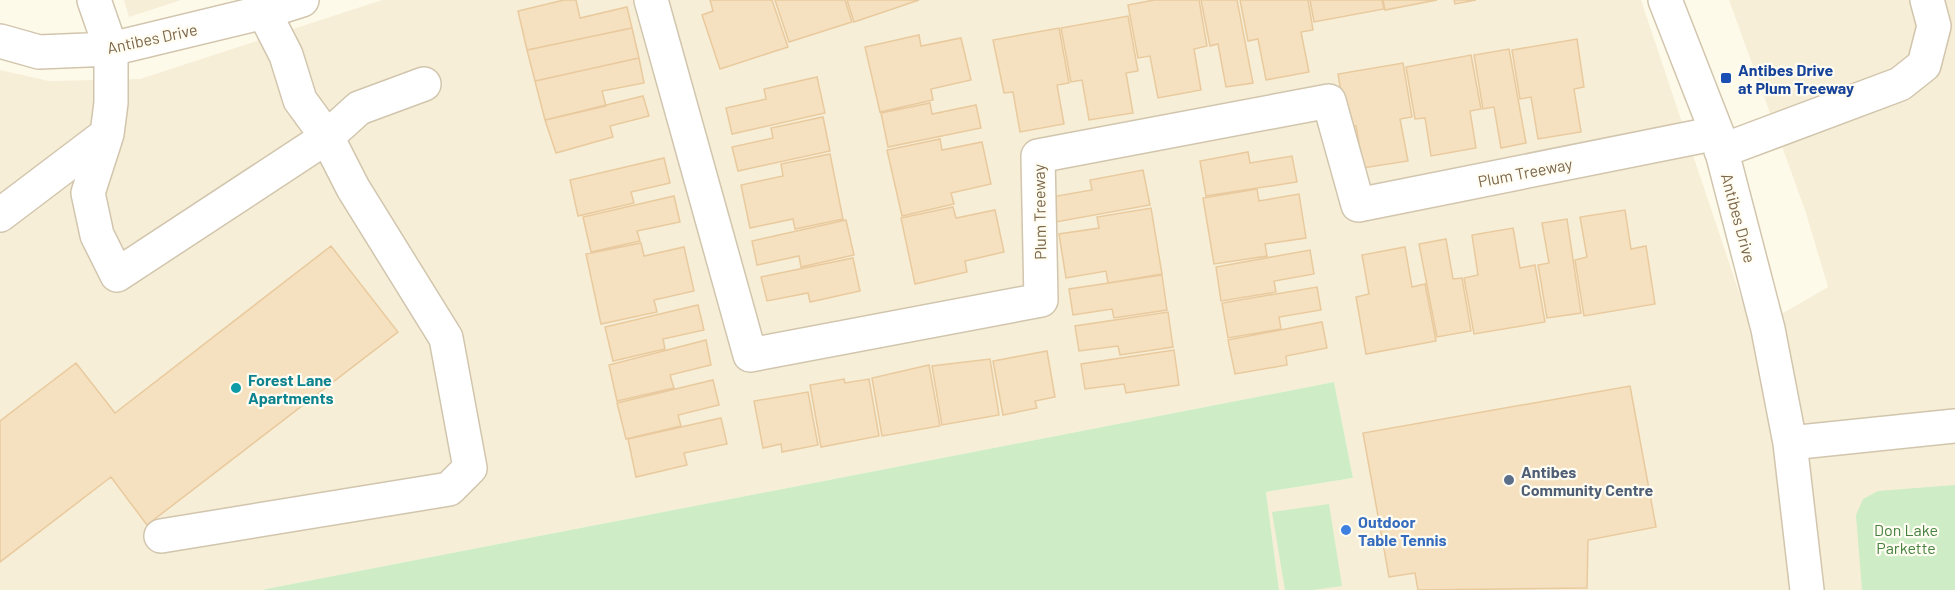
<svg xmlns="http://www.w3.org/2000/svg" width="1955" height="590" font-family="Barlow,sans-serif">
<rect width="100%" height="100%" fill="#fefaea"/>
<path fill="#f6eed7" d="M 124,0 L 181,0 L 129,17 Z
M 382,0 L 1641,0 L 1752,331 L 1828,287 L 1805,210 L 1729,0 L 1955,0 L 1955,590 L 1279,590 L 1266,492 L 1353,478 L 1334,382 L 261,590 L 0,590 L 0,70 L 49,81 L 140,79 Z"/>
<path fill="#ceedc6" d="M 1334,382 L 1353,478 L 1266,492 L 1279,590 L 261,590 Z
M 1955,485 L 1955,590 L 1862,590 L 1856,515 L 1863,499 L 1878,491 Z
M 1329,504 L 1342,586 L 1313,590 L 1285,590 L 1272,512 Z"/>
<path fill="#f5e0bf" stroke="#e9ca9e" stroke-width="1.5" d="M 564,0 L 576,0 L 580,18 L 627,7 L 632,28 L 527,50 L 518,11 Z
M 710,0 L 772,0 L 788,47 L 720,69 L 702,15 L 713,11 Z
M 775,0 L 845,0 L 852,22 L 789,42 Z
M 847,0 L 919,0 L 854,22 Z
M 1154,0 L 1199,0 L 1207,46 L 1194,49 L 1201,90 L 1158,98 L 1150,56 L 1138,58 L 1128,5 Z
M 1201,0 L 1237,0 L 1253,83 L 1226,87 L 1218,44 L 1210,46 Z
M 1240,0 L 1308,0 L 1313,30 L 1301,32 L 1309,72 L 1266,80 L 1258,39 L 1248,41 Z
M 1310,0 L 1382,0 L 1384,9 L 1314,22 Z
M 1383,0 L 1437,0 L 1385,10 Z
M 1454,0 L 1476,0 L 1455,4 Z
M 1128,16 L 1138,71 L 1126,73 L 1133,113 L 1089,120 L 1082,80 L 1071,82 L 1061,28 Z
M 632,28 L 639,58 L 535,81 L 527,50 Z
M 1059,28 L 1069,83 L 1057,85 L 1064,124 L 1020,132 L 1013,92 L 1004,93 L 993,40 Z
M 919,35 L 921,46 L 961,38 L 971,80 L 931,89 L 933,100 L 880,112 L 865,47 Z
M 1577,39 L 1584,87 L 1574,89 L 1581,132 L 1538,139 L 1531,97 L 1520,99 L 1512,50 Z
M 1509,49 L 1526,143 L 1501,148 L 1494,107 L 1483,109 L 1474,55 Z
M 1471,55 L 1481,109 L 1470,111 L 1476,148 L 1431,156 L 1425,118 L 1415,119 L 1406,67 Z
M 639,58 L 644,83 L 602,91 L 606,106 L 545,120 L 535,81 Z
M 1403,63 L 1412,117 L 1400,119 L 1408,161 L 1363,168 L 1356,126 L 1347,128 L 1338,74 Z
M 817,77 L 825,113 L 732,134 L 726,108 L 766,99 L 764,89 Z
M 643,96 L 649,116 L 610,126 L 613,137 L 556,153 L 545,120 Z
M 930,103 L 932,114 L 976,105 L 981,128 L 888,147 L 881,113 Z
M 823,117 L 830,151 L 738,171 L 732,147 L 773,138 L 771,128 Z
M 940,139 L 942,150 L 982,142 L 991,184 L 951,193 L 954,204 L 902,216 L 887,150 Z
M 1248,152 L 1250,163 L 1292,156 L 1297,182 L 1206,196 L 1200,161 Z
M 830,154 L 843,219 L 795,229 L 793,219 L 750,228 L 741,185 L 783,176 L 781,164 Z
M 664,158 L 670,183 L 631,192 L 634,203 L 578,216 L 570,180 Z
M 1143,170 L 1150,205 L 1056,222 L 1051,197 L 1092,190 L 1090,180 Z
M 1257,189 L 1259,201 L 1299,194 L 1306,238 L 1265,244 L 1267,256 L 1214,264 L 1203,198 Z
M 674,196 L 680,222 L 637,231 L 640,241 L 591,252 L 583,217 Z
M 953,207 L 956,218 L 995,210 L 1004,252 L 965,261 L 967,272 L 915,284 L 901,218 Z
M 1151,208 L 1162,274 L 1108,283 L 1106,271 L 1066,278 L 1059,234 L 1099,228 L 1097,217 Z
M 1625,210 L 1631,249 L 1646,246 L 1655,304 L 1584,316 L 1575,260 L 1587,257 L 1580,217 Z
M 1567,219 L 1581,313 L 1547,318 L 1538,265 L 1549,263 L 1542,223 Z
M 846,220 L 854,255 L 801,267 L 799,256 L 757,265 L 752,241 Z
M 1513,228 L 1520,268 L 1535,265 L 1545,322 L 1474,334 L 1464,278 L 1478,275 L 1472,235 Z
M 1446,239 L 1453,279 L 1462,278 L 1471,331 L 1437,337 L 1419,244 Z
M 641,243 L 644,256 L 684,247 L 694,291 L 654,300 L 657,312 L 601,324 L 586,254 Z
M 331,246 L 398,332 L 147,525 L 111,477 L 0,562 L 0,421 L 76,363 L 115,413 Z
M 1405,247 L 1412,287 L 1425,284 L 1436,341 L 1366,354 L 1356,297 L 1369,294 L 1362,255 Z
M 1310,250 L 1314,274 L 1274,281 L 1276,292 L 1221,301 L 1216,267 Z
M 853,258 L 860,291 L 810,302 L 808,293 L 767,301 L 761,277 Z
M 1162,275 L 1167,310 L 1114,318 L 1112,309 L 1073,315 L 1069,289 Z
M 1317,287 L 1321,310 L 1279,317 L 1281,329 L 1228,338 L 1222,303 Z
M 698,305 L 704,330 L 663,339 L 665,349 L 613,361 L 605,327 Z
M 1168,312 L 1173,347 L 1120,355 L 1118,346 L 1079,351 L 1075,326 Z
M 1322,322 L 1327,348 L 1286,356 L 1287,365 L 1235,374 L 1228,340 Z
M 706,340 L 711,365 L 670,375 L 674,388 L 617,401 L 609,365 Z
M 1174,350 L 1179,385 L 1126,393 L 1124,384 L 1085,389 L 1081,364 Z
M 1047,351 L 1055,397 L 1035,401 L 1037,408 L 1003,415 L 993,361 Z
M 990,359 L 999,415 L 942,425 L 932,366 Z
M 929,365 L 940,426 L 882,436 L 872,378 Z
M 844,379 L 845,383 L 869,379 L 879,436 L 821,447 L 810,385 Z
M 713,380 L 719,405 L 678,415 L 681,426 L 626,439 L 617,403 Z
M 1630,386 L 1656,527 L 1588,540 L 1587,588 L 1418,590 L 1415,573 L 1389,577 L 1363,433 Z
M 808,392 L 818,445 L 782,452 L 781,444 L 763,448 L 754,401 Z
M 721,418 L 727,444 L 684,453 L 687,465 L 636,477 L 628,439 Z"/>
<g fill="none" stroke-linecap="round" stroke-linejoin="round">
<defs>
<path id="minor" d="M 94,0 L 111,49 L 111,103 L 107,134 L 88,193 L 97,235 L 117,275 L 327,137 L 359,108 L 424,84
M 651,0 L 750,355 L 1041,300 L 1038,156 L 1329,101 L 1358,205 L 1717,133
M 1665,0 L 1717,133 L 1768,329 L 1790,443 L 1807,590
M 0,41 L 39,52 L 111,49 L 264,12 L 302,0
M 1721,151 L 1900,84 L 1924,65 L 1934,26 L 1927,0
M 0,215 L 107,134
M 1790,443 L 1955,426
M 161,536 L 449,489 L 470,468 L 446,338 L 353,188 L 327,137 L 300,100 L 286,55 L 264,12"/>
</defs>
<use href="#minor" stroke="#d2c5ad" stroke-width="36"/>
<use href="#minor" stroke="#fff" stroke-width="33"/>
</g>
<rect fill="#1a4fb4" stroke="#fffcf1" stroke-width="2" x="1720" y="72" width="12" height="12" rx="3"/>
<circle fill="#0f9aa8" stroke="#fffcf1" stroke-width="2" cx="236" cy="388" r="6"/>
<circle fill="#5c6f8a" stroke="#fffcf1" stroke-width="2" cx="1509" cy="480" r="6"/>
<circle fill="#3f7fe0" stroke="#fffcf1" stroke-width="2" cx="1346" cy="530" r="6"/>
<g text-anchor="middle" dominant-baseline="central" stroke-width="4.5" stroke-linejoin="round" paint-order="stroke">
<g font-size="16" fill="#7b664a" stroke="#fffcf1">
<text transform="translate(152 38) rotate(-12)">Antibes Drive</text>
<text transform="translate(1525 172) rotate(-11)">Plum Treeway</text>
<text transform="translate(1039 212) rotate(-91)">Plum Treeway</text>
<text transform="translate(1739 218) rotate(75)">Antibes Drive</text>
</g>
<g font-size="16" font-weight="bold" fill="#164399" stroke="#fffcf1" text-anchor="start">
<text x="1738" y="69">Antibes Drive<tspan x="1738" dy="18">at Plum Treeway</tspan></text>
</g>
<g font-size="16" font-weight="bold" fill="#0d838f" stroke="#fffcf1" text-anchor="start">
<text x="248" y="379">Forest Lane<tspan x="248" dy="18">Apartments</tspan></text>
</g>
<g font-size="16" font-weight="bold" fill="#4e5e75" stroke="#fffcf1" text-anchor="start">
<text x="1521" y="471">Antibes<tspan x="1521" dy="18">Community Centre</tspan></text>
</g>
<g font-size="16" font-weight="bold" fill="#366cbe" stroke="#fffcf1" text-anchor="start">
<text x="1358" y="521">Outdoor<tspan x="1358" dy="18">Table Tennis</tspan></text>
</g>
<g font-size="16" fill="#468241" stroke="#fffcf1">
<text x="1906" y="529">Don Lake<tspan x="1906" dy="18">Parkette</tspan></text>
</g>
</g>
</svg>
